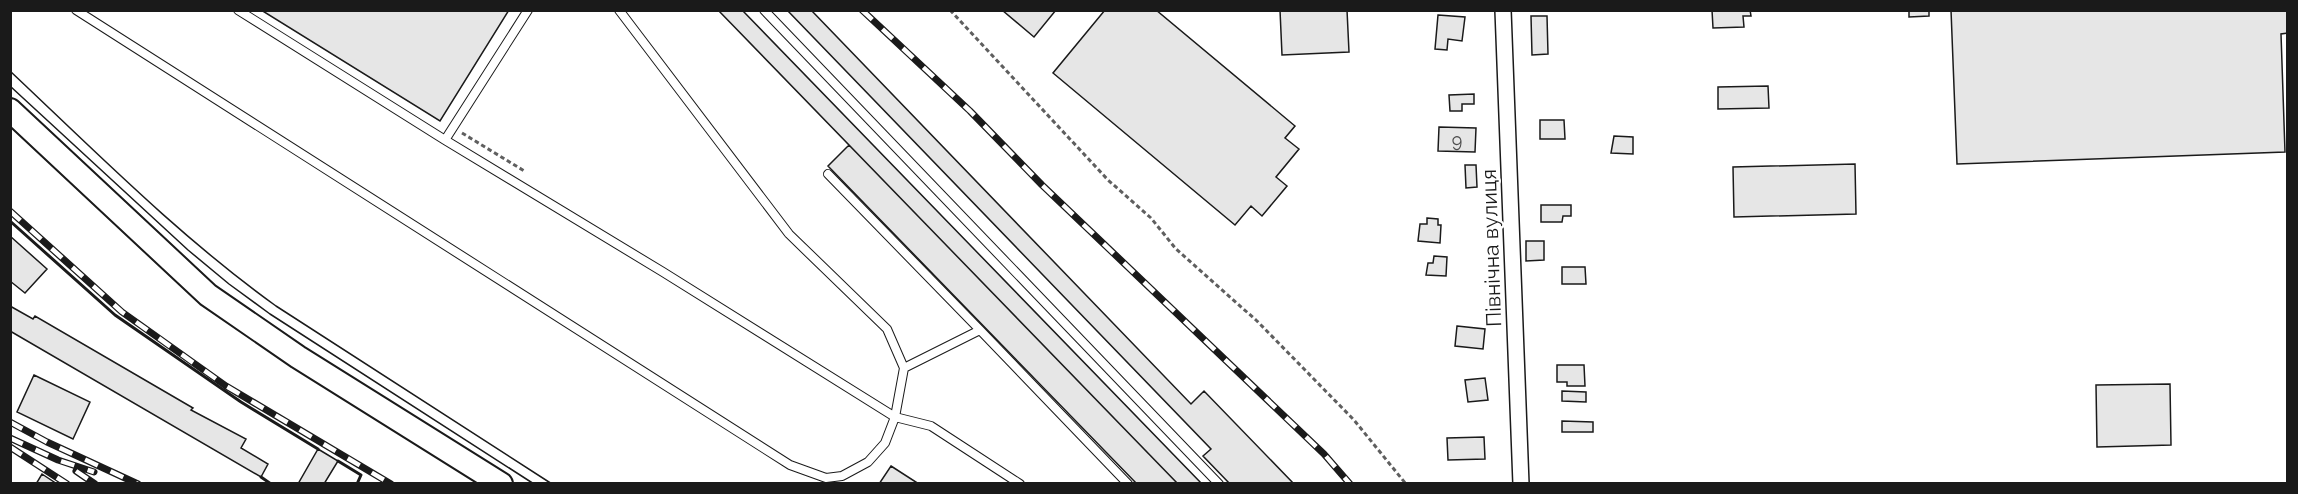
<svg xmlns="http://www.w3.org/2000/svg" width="2298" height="494" font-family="Raleway,sans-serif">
<rect width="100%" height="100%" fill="#fff"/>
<path fill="#e6e6e6" stroke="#1a1a1a" stroke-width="1.5" d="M 261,10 L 509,10 L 440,121 Z
M 718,10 L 742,10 L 1202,484 L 1178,484 Z
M 787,10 L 811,10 L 1191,404 L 1204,391 L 1294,484 L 1230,484 L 1203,456 L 1211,449 Z
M 1002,10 L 1056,10 L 1034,37 Z
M 1105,10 L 1156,10 L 1295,126 L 1285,138 L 1299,149 L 1276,177 L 1287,186 L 1262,216 L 1251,206 L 1235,225 L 1053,73 Z
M 1280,10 L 1347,10 L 1349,52 L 1282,55 Z
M 1712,10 L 1750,10 L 1751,16 L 1743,16 L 1744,27 L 1713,28 Z
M 1909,10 L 1929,10 L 1929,16 L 1909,17 Z
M 1951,10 L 2288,10 L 2288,33 L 2281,34 L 2285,152 L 1957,164 Z
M 1438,15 L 1465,17 L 1462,41 L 1448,39 L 1447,50 L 1435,49 Z
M 1531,16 L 1547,16 L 1548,54 L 1532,55 Z
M 1768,86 L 1769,108 L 1718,109 L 1718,87 Z
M 1474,94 L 1474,104 L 1462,104 L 1462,111 L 1450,111 L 1449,95 Z
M 1540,120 L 1564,120 L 1565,139 L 1540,139 Z
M 1439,127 L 1476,128 L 1475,152 L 1438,151 Z
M 1614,136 L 1633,137 L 1633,154 L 1611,153 Z
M 849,145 L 1178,484 L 1137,484 L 828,166 Z
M 1855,164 L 1856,214 L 1734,217 L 1733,167 Z
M 1465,165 L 1476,165 L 1477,187 L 1466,188 Z
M 1541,205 L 1571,205 L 1571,216 L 1563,216 L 1562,222 L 1541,222 Z
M 1427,218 L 1438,219 L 1438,225 L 1441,225 L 1440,243 L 1418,241 L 1420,224 L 1427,224 Z
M 10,236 L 47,269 L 25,293 L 10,281 Z
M 1526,241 L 1544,241 L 1544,260 L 1526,261 Z
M 1434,256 L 1447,257 L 1446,276 L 1426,275 L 1428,263 L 1433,263 Z
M 1562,267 L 1585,267 L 1586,284 L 1562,284 Z
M 10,306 L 33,319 L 35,316 L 193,408 L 191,410 L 246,439 L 241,448 L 268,464 L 261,477 L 10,331 Z
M 1457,326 L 1485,329 L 1483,349 L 1455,346 Z
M 1557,365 L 1584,365 L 1585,386 L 1567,386 L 1567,382 L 1557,382 Z
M 34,375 L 90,402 L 73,439 L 17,412 Z
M 1485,378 L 1488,400 L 1468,402 L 1465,380 Z
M 2170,384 L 2171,445 L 2097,447 L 2096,385 Z
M 1562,391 L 1586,392 L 1586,402 L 1562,401 Z
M 1562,421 L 1593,422 L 1593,432 L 1562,432 Z
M 1484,437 L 1485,459 L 1448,460 L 1447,438 Z
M 318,449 L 338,461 L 324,484 L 298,484 Z
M 891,466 L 919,484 L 879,484 Z
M 42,474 L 57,484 L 36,484 Z"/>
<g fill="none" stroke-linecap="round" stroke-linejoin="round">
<defs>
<path id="service" d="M 76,10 L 790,465 L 826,478 L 842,476 L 868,462 L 885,443 L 895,417 L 904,368 L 887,329 L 789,234 L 619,10
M 238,10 L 445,140 L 663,272 L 895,417 L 931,426 L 1020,484
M 764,10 L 1219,484
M 445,140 L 528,10
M 828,174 L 980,330
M 904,368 L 980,330 L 1128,484"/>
<path id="minor" d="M 1503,10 L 1521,484"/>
<path id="secondary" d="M 10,110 L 208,295 L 298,357 L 501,484"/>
</defs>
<use href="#service" stroke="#1a1a1a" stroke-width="10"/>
<use href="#minor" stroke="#1a1a1a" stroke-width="18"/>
<use href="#secondary" stroke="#1a1a1a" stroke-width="26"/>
<path stroke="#5f5f5f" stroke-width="3" stroke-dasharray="4.5 3" stroke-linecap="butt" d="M 950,10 L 1108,180 L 1151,218 L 1176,249 L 1257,321 L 1354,420 L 1406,484
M 462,133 L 526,172"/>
<use href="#service" stroke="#fff" stroke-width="8"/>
<use href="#minor" stroke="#fff" stroke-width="15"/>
<use href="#secondary" stroke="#fff" stroke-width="22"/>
<path stroke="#1a1a1a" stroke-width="1.5" d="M 10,71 C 96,152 180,237 276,306 L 552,484
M 10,86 L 188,250 L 229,284 L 270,314 L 534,484"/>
<defs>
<path id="rail" d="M 862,10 L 970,111 L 1042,185 L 1324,454 L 1350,484
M 10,211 L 122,312 L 226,386 L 391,484
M 10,422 L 47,442 L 138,484
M 10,438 L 58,460 L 94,472
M 10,447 L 67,484
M 76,471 L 95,484"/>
</defs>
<use href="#rail" stroke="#1a1a1a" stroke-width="7"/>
<use href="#rail" stroke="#fff" stroke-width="4.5" stroke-dasharray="14" stroke-linecap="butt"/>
<path stroke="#1a1a1a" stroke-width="3" d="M 10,221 L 115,315 L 241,402 L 318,449
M 338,461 L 361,475 L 357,484
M 261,477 L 271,484"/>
</g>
<g text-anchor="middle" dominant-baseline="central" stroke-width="4.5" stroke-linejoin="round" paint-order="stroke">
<g font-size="18" fill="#4d4d4d">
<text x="1457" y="140">9</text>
</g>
<g font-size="21" fill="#1a1a1a" stroke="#fff">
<text transform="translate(1491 248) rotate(-92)">Північна вулиця</text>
</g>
</g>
<rect width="2298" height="494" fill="none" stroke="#1a1a1a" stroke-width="24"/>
</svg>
